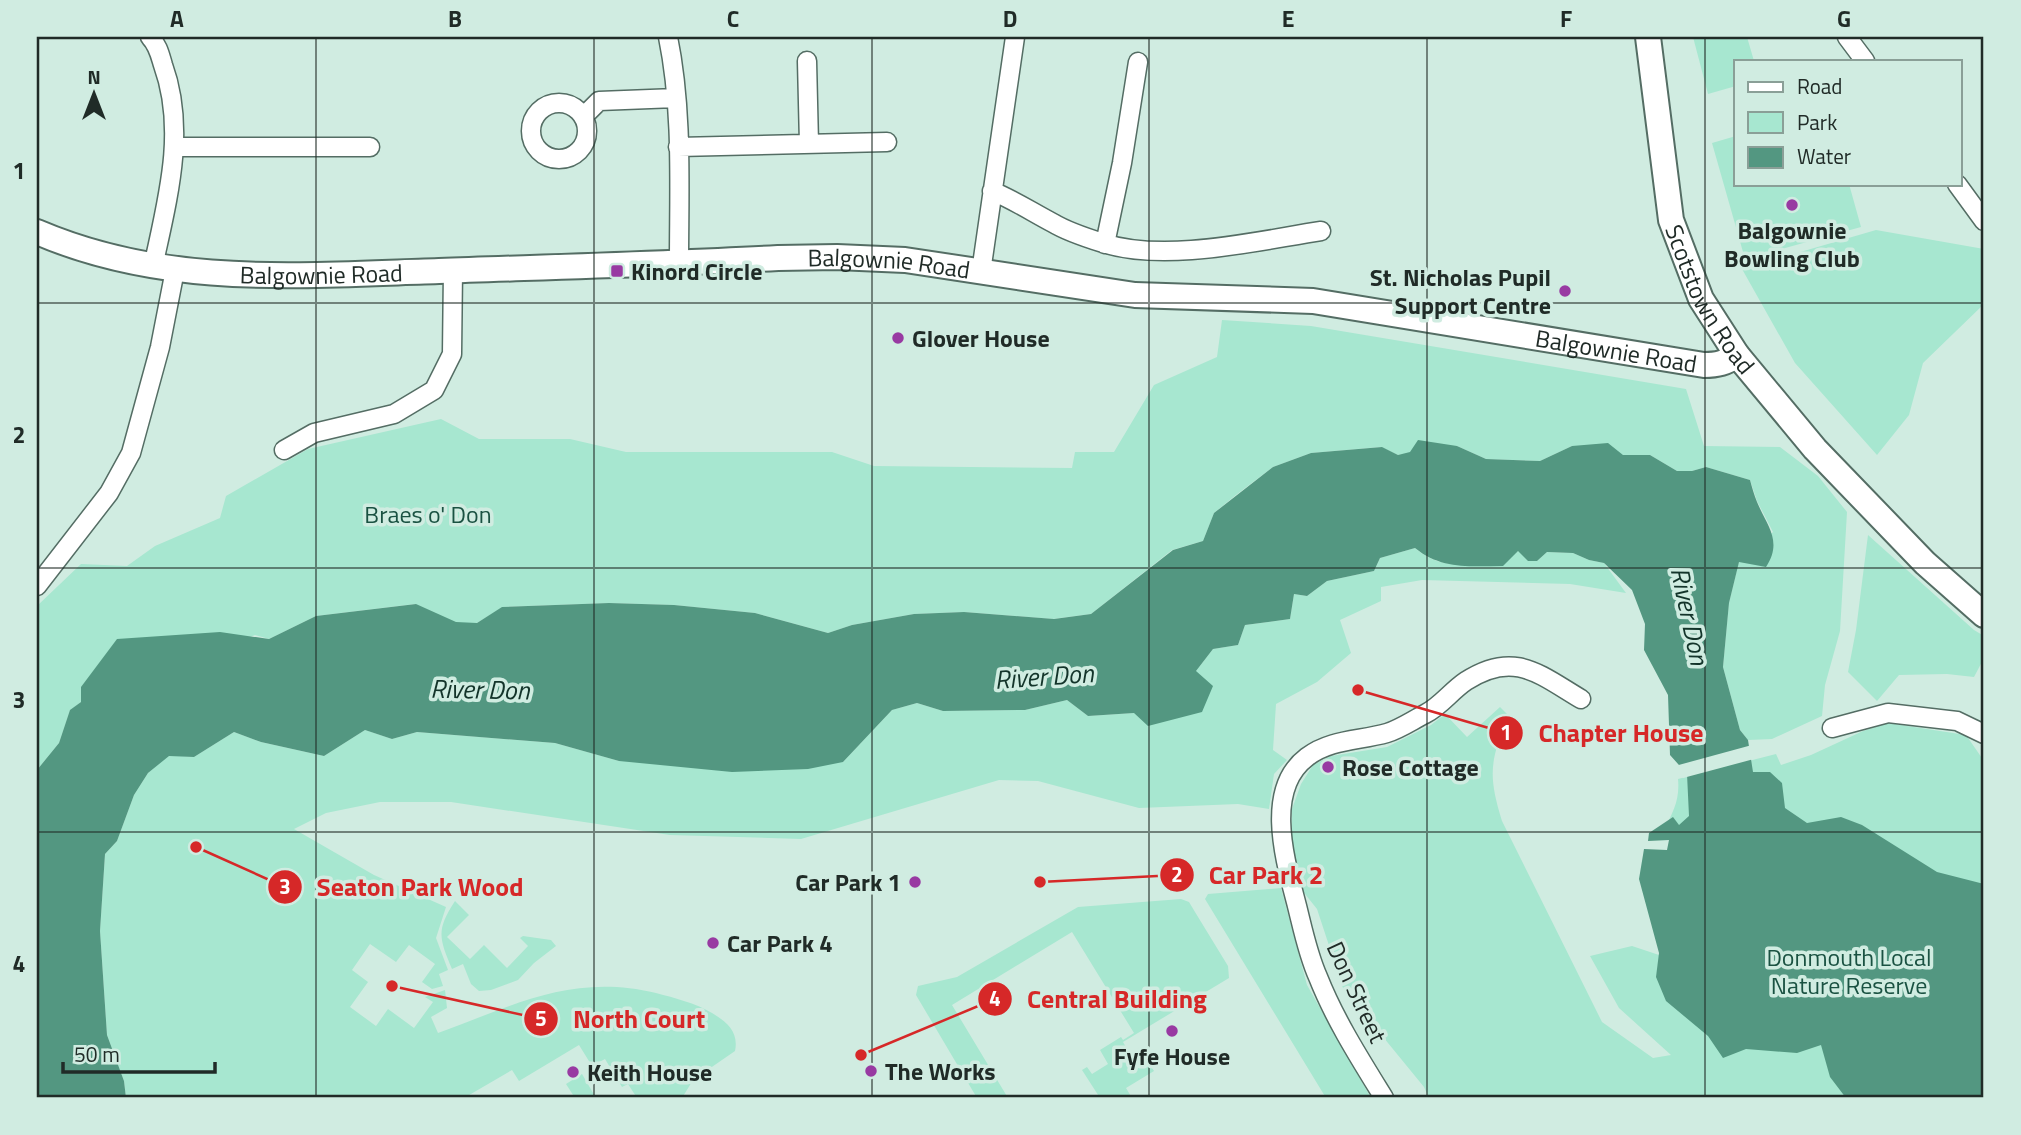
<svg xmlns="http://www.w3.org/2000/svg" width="2021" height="1135" font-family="'Titillium Web',sans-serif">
<rect width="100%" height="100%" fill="#d0ece1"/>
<path fill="#a7e7d0" d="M 1693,37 L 1747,37 L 1754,61 L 1736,61 L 1736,86 L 1708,94 Z
M 1736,136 L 1736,184 L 1849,184 L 1861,227 L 1745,259 L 1712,143 Z
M 1876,230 L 1984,249 L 1984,304 L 1923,363 L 1909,415 L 1877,455 L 1795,363 L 1742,269 Z
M 1222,320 L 1311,326 L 1686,389 L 1704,446 L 1780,447 L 1818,476 L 1847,512 L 1840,631 L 1825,685 L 1822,716 L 1772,739 L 1748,740 L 1740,730 L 1723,667 L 1729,603 L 1739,561 L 1773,532 L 1757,501 L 1750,480 L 1706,467 L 1692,471 L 1677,471 L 1650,455 L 1623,455 L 1572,446 L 1540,461 L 1486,459 L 1457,446 L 1398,455 L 1381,447 L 1311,453 L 1273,467 L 1236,495 L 1214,513 L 1203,541 L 1172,550 L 1091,614 L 1053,619 L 964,612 L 914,614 L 852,625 L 828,633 L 755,613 L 674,605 L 609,603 L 503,607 L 477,623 L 456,623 L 415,604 L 316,616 L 269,639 L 255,635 L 81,702 L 70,711 L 59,743 L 37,770 L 37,606 L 81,564 L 127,566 L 155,546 L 220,518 L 226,496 L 308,449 L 441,419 L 479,439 L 570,439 L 626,452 L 832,452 L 874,466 L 1072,468 L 1075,452 L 1114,452 L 1154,385 L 1217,357 Z
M 1868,535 L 1974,630 L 1984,636 L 1984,658 L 1974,677 L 1947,674 L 1899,675 L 1877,701 L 1848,672 L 1856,630 Z
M 1415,548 C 1450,577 1479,560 1518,551 L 1537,561 L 1547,552 L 1573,553 L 1589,560 L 1604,563 L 1626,593 L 1570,584 L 1422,580 L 1381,587 L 1381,601 L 1340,620 L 1351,653 L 1317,682 L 1276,704 L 1273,750 L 1287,760 L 1274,774 L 1269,809 L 1238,804 L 1139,808 L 1038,781 L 999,780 L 801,839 L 670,835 L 451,802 L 380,802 L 326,813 L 294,829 L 374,875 L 446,907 L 436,938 L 448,970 L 439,974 L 443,986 L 432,989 L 422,982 L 435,964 L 409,945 L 396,962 L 370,944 L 352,970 L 368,982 L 350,1007 L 376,1026 L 388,1009 L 414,1028 L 433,1002 L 425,997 L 445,990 L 447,1008 L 431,1017 L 438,1033 C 515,1005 572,973 656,993 C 675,998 695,1003 712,1013 C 727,1022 739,1032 735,1051 L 693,1080 L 682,1098 L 637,1098 L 628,1084 L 622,1087 L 605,1059 L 592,1066 L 579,1045 L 519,1081 L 512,1070 L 464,1098 L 126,1098 L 124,1081 L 107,1035 L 100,931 L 105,854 L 117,841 L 134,795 L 148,773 L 169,755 L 194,757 L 234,732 L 261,742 L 324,756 L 365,730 L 392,739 L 417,732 L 555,743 L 619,761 L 843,762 L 892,710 L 917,703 L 943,711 L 1025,710 L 1067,700 L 1088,716 L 1134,713 L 1196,671 L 1213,649 L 1238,645 L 1245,625 L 1290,619 L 1294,594 L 1307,596 L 1327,581 L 1374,571 L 1380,558 Z
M 1500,707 L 1508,715 C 1491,761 1487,772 1502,821 L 1602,1022 L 1653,1058 L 1671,1055 L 1619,1008 L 1590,956 L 1632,946 L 1668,958 L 1662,857 L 1676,845 L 1664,830 C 1673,812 1680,800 1678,779 L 1776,754 L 1781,765 L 1811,755 L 1863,731 L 1888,723 L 1966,735 L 1984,761 L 1984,1098 L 1429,1098 L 1424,1087 L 1343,988 L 1317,909 L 1301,889 L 1291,850 L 1292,809 L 1301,784 L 1313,765 L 1331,756 L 1387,747 L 1431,725 L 1445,714 L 1467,737 Z
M 1281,888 L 1307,985 L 1371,1098 L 1326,1098 L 1205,899 L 1208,894 Z
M 1181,899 L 1189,902 L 1195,912 L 1228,966 L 1229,978 L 1123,1042 L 1131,1056 L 1138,1051 L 1148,1067 L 1151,1066 L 1154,1071 L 1126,1088 L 1132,1098 L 1100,1098 L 1082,1070 L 1087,1067 L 1092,1074 L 1108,1064 L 1100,1050 L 1121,1037 L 1123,1040 L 1134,1033 L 1072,932 L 952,1005 L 1008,1098 L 977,1098 L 916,995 L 918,986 L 957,977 L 1078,907 Z
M 455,901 L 469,915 L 447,937 L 470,959 L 484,945 L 507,968 L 528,946 L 520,938 L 523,936 L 551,940 L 556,946 L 534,963 L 518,980 L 491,990 L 479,991 L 471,984 L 463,964 L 452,969 C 439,938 436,930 455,901 Z
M 582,1074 L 596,1098 L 575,1098 L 566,1084 Z"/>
<path fill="#539781" d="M 1418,440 L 1457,446 L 1486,459 L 1540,461 L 1572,446 L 1608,443 L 1623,455 L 1650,455 L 1677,471 L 1692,471 L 1706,467 L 1750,480 C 1752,487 1754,495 1757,502 C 1767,526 1783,541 1766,567 L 1739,562 L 1729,603 L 1723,667 L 1740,730 L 1748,740 L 1753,772 L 1770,772 L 1782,783 L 1785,808 L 1807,823 L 1841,817 L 1862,825 L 1937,872 L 1984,884 L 1984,1098 L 1846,1098 L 1830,1077 L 1821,1045 L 1797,1053 L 1746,1049 L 1723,1058 L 1708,1036 L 1666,1001 L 1656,977 L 1659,953 L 1639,879 L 1644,849 L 1667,850 L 1669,840 L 1648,841 L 1649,833 L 1673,817 L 1679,825 L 1689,816 L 1687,774 L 1670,755 L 1668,695 L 1644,650 L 1645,624 L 1632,590 L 1604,563 L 1589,560 L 1573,553 L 1547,552 L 1537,561 L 1528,561 L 1518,551 L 1503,566 C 1470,566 1442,570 1415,548 L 1380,558 L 1374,571 L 1327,581 L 1307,596 L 1294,594 L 1290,619 L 1245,625 L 1238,645 L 1213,649 L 1196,671 L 1213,686 L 1202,712 L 1148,726 L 1134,713 L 1088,716 L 1067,700 L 1025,710 L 943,711 L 917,703 L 892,710 L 843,762 L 808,769 L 732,772 L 619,761 L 555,743 L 417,732 L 392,739 L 365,730 L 324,756 L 261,742 L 234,732 L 194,757 L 169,756 L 148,773 L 134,795 L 117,841 L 105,854 L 100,931 L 107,1035 L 124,1081 L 126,1098 L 37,1098 L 37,770 L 59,743 L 70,710 L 81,702 L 81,687 L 117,639 L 220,632 L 269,639 L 316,616 L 416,604 L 456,622 L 477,623 L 502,607 L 609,603 L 674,605 L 755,613 L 828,633 L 852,625 L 914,614 L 964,612 L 1054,619 L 1091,614 L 1173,550 L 1203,541 L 1214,513 L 1273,467 L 1311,453 L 1382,447 L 1398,455 L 1410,452 Z"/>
<path fill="#d0ece1" d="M 1752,745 L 1754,759 L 1683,778 L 1675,766 Z"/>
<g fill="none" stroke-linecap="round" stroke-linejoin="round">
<defs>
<path id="street" d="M 150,37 C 158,45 160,55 163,65 C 187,131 167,201 153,267
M 668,37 C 683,110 679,188 679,263
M 1847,37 L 1865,61
M 807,61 L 809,144
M531 131a28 28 0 1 1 56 0a28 28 0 1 1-56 0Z
M 583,117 L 599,101 L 676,98
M 176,147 L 370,147
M 678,147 L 887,142
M 1957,184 L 1984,221
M 992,191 C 1014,200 1032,212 1053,223 C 1068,232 1087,238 1103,243 C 1166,263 1256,241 1321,231
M 1105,244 L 1122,163 L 1138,62
M 981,272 L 1015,37
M 284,450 L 314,433 L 394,414 L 434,390 L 452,354 L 453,270
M 37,586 L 109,493 L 131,453 L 160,347 L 175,270
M 1832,728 L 1888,713 L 1957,721 L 1984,734
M 1384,1098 C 1360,1059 1335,1020 1318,977 C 1308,955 1303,930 1297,906 C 1286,863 1263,790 1307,757 C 1331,739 1359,741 1387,733 C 1400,729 1413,720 1425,714 C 1441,706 1451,691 1466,681 C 1514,650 1539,674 1581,699"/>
<g id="secondary">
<path id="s1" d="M 1648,37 L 1671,220 L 1701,299 L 1737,355 L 1815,449 L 1925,563 L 1984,615"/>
<path id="s2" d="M 37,232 C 168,288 300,275 439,271 C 552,267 665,264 778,258 L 837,257 L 905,260 L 1135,295 L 1313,301 L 1704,365 C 1717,365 1726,363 1737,355"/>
</g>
</defs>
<use href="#street" stroke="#546d64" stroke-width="21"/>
<use href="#secondary" stroke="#546d64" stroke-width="28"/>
<use href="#street" stroke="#fff" stroke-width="18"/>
<use href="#secondary" stroke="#fff" stroke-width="24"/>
</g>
<path fill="none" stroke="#202b27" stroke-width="2" stroke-opacity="0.55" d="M 316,37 L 316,1098M 594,37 L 594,1098M 872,37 L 872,1098M 1149,37 L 1149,1098M 1427,37 L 1427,1098M 1705,37 L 1705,1098M 37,303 L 1984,303M 37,568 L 1984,568M 37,832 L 1984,832"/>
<g fill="#983aa2" stroke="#d0ece1" stroke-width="2.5">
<circle cx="1792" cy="205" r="7"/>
<rect x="610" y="264" width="14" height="14" rx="3.5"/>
<circle cx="1565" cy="291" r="7"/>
<circle cx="898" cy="338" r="7"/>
<circle cx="1328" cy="767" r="7"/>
<circle cx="915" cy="882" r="7"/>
<circle cx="713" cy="943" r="7"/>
<circle cx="1172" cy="1031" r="7"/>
<circle cx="871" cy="1071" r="7"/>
<circle cx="573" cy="1072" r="7"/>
</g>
<g text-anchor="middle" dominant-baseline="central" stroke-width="7" stroke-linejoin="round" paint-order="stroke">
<g font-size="24" font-weight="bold" fill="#202b27" stroke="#d0ece1" text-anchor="start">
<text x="1792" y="230" text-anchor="middle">Balgownie<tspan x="1792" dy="28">Bowling Club</tspan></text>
<text x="631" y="271">Kinord Circle</text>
<text x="1551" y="277" text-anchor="end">St. Nicholas Pupil<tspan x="1551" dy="28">Support Centre</tspan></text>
<text x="912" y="338">Glover House</text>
<text x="1342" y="767">Rose Cottage</text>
<text x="901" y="882" text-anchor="end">Car Park 1</text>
<text x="727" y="943">Car Park 4</text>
<text x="1172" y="1056" text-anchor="middle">Fyfe House</text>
<text x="885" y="1071">The Works</text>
<text x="587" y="1072">Keith House</text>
</g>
<g font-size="24" fill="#202b27" stroke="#d0ece1">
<text stroke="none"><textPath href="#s2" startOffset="858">Balgownie Road</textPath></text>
<text stroke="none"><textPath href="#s2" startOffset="290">Balgownie Road</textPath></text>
<text stroke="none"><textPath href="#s1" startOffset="273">Scotstown Road</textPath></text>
<text stroke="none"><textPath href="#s2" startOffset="1592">Balgownie Road</textPath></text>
<text transform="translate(1357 992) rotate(65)">Don Street</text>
</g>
<g font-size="24" fill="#1a5242" stroke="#d0ece1">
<text x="428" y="514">Braes o' Don</text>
<text x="1849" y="957">Donmouth Local<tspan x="1849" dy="28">Nature Reserve</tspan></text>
</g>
<g font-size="26" font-style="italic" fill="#13342a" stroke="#d0ece1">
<text transform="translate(1690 616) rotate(78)">River Don</text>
<text transform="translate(1044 676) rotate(-4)">River Don</text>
<text transform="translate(480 689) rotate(1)">River Don</text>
</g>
</g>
<path fill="none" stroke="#d62828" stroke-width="2.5" d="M1358 690L1506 733M1040 882L1177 875M196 847L285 887M861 1055L995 999M392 986L541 1019"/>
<g fill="#d62828" stroke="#d0ece1" stroke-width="2.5">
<circle cx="1358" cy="690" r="7"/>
<circle cx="1040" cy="882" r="7"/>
<circle cx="196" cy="847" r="7"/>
<circle cx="861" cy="1055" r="7"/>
<circle cx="392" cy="986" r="7"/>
<circle cx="1506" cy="733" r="18"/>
<circle cx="1177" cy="875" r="18"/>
<circle cx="285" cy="887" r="18"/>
<circle cx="995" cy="999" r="18"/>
<circle cx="541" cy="1019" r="18"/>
</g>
<g font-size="21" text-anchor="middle" font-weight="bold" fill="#fff">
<text x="1506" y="740">1</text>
<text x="1177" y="882">2</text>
<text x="285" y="894">3</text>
<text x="995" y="1006">4</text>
<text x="541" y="1026">5</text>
</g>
<g font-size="26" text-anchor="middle" font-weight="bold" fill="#d62828" stroke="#d0ece1" stroke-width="7" stroke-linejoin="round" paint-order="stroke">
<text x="1621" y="742">Chapter House</text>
<text x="1266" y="884">Car Park 2</text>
<text x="420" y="896">Seaton Park Wood</text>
<text x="1117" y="1008">Central Building</text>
<text x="639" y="1028">North Court</text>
</g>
<rect width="2021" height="1135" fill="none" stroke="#d0ece1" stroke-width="77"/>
<rect x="1734" y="60" width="228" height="126" fill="#d0ece1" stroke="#8a9f97" stroke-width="2"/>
<rect x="1748" y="82" width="35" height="10" fill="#ffffff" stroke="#8a9f97" stroke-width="2"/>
<text x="1797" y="94" font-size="21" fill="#202b27">Road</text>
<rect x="1748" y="112" width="35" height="21" fill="#a7e7d0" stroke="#8a9f97" stroke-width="2"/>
<text x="1797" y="130" font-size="21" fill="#202b27">Park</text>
<rect x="1748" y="147" width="35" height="21" fill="#539781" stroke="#8a9f97" stroke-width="2"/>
<text x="1797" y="164" font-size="21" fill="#202b27">Water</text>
<g transform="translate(94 94)" stroke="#d0ece1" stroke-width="5" paint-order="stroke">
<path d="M0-5L12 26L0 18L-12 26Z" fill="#202b27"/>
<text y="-10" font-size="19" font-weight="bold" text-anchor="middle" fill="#202b27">N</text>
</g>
<path d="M63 1062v10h152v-10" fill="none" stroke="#202b27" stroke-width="3.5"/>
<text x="74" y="1062" font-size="21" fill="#202b27" stroke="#d0ece1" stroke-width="5" paint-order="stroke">50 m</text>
<rect x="38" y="38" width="1944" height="1058" fill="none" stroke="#202b27" stroke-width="2.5"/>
<g font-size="23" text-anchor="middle" font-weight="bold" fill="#202b27">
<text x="177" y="27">A</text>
<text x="455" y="27">B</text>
<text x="733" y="27">C</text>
<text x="1010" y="27">D</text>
<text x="1288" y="27">E</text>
<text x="1566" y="27">F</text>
<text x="1844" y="27">G</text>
<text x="19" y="179">1</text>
<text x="19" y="443">2</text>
<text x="19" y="708">3</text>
<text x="19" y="972">4</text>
</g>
</svg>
